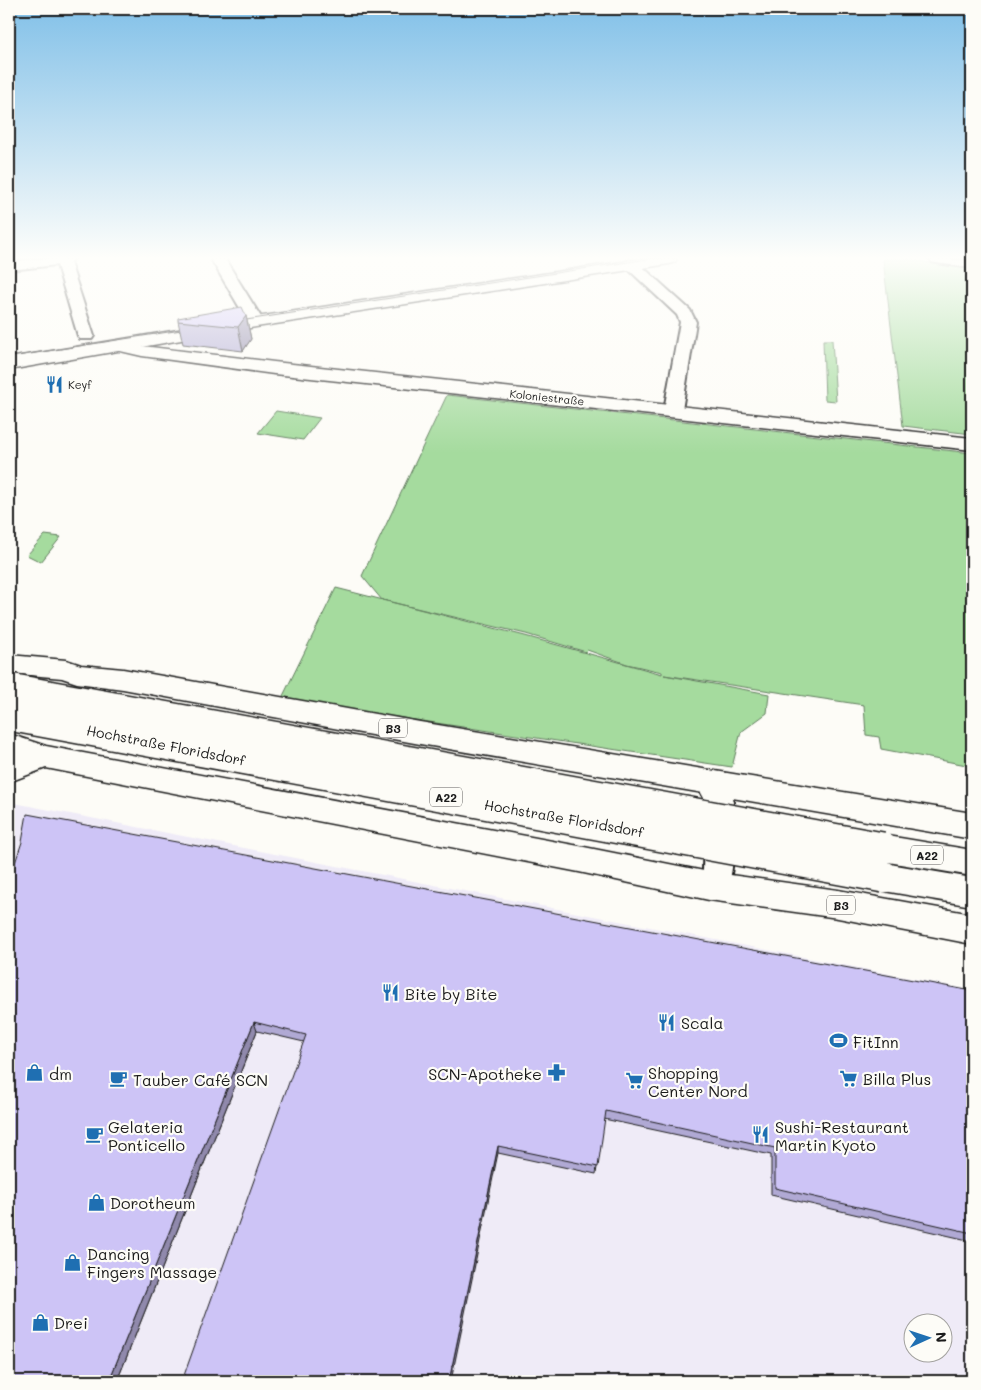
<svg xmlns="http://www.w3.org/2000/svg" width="981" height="1390" font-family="Mali,sans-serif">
<rect width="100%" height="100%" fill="#fdfcf7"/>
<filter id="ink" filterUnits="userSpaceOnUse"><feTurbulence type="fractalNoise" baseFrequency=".02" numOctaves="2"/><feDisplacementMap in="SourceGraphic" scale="10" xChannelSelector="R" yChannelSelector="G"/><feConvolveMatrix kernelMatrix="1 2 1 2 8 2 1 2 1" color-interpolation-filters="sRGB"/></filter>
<g filter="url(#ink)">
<path fill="#efebf7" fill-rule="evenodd" d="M 9,802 L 972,990 L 972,1381 L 9,1381 ZM 914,1322 L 944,1322 L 944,1352 L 914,1352 Z"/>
<path fill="#a5db9e" stroke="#607c5d" d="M 883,259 L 906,259 L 972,269 L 972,434 L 903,426 Z
M 823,340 L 832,340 L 836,401 L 825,400 Z
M 447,395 L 972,453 L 972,766 L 881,749 L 879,737 L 866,735 L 864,705 L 664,675 L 769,694 L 767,713 L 741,732 L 732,767 L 281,700 L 336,588 L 525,636 L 662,674 L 662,672 L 627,664 L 587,650 L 586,652 L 526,634 L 382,600 L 362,576 Z
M 276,411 L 320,418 L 303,440 L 258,433 Z
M 45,535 L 61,537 L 41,562 L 27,555 Z"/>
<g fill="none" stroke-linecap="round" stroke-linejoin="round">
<defs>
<path id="minor" d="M 35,259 L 74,259 L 70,262 L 94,336 L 92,339 L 80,339 L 78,336 L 57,265 L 9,270 L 9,262 Z
M 211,259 L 225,259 L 264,322 L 262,325 L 250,325 Z
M 930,259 L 972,260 L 972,268 L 937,263 L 932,262 Z
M 631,260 L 636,261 L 690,310 L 696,322 L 682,410 L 679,414 L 673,415 L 667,414 L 664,410 L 680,322 L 677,315 L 626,267 L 624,264 L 626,261 Z
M 709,771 L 719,775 C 723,782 732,793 733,802 C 734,813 733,825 733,836 C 733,859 736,908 699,895 L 694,886 L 703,871 L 705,800 L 695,782 L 699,775 Z"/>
<path id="tertiary" d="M 122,341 L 142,346 L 274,362 L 972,438 L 972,450 L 274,374 L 142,356 L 116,350 L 113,346 L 116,342 Z"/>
<path id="primary" d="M 641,259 L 677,259 L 675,262 L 669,264 L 256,327 L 9,370 L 9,358 L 256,317 Z
M 9,655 L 66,660 L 81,665 L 123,669 L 420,722 L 709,770 L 720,774 L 724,782 L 720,790 L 709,794 L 420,744 L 123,689 L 77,683 L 62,678 L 9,673 Z
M 9,734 L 46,746 L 579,846 L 709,872 L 838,890 L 972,914 L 972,944 L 838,918 L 709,900 L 579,872 L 46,768 L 9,782 L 9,759 L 13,757 L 9,756 Z"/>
<path id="motorway" d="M 709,770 L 972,813 L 972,839 L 709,794 L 698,790 L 694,782 L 698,774 Z
M 882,835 L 972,850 L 972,876 L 882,861 L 871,857 L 866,848 L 871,839 Z
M 884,863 L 972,878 L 972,906 L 884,891 L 873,887 L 868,877 L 873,867 Z"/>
</defs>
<use href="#minor" stroke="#1c1c1c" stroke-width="4"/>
<use href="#tertiary" stroke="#1c1c1c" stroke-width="3"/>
<use href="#primary" stroke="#1c1c1c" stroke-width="3"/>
<use href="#motorway" stroke="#1c1c1c" stroke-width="3"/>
<use href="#minor" fill="#fdfcf7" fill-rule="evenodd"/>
<use href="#tertiary" fill="#fdfcf7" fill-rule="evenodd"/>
<use href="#primary" fill="#fdfcf7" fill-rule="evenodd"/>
<use href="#motorway" fill="#fdfcf7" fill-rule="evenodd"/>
<path stroke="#1c1c1c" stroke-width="1" d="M 233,322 L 648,259
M 9,357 L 194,328"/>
<defs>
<path id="motorway-bridge" d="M 9,689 L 882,848
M 9,715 L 884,877"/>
</defs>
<use href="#motorway-bridge" stroke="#1c1c1c" stroke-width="34" stroke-linecap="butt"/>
<use href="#motorway-bridge" stroke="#fdfcf7" stroke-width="31"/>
</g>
<path fill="#b0a9d4" stroke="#1c1c1c" d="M 246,316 L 251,339 L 243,351 L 183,344 L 178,321 Z
M 9,881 L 972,991 L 972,1241 L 771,1195 L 771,1155 L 604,1119 L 596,1174 L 498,1153 L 304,1042 L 257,1031 L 117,1381 L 9,1381 Z"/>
<path fill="#9089ac" stroke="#1c1c1c" d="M 246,316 L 251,339 L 243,351 L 238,327 Z
M 254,1022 L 257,1031 L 117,1381 L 109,1381 Z
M 498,1146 L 498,1153 L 451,1381 L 449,1381 Z"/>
<path fill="#cdc4f6" stroke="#1c1c1c" d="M 242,307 L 246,316 L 238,327 L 178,321 L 178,318 Z
M 27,814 L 972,991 L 972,1233 L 775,1188 L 775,1148 L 606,1111 L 598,1167 L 498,1146 L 449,1381 L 182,1381 L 306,1035 L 254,1022 L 109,1381 L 9,1381 L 9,881 L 22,842 Z"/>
</g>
<linearGradient id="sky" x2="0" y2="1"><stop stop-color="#81c0e8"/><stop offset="0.57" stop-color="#fefefb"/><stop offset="1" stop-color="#fefefb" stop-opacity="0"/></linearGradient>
<rect width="981" height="453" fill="url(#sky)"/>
<defs>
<symbol id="restaurant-bare" viewBox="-9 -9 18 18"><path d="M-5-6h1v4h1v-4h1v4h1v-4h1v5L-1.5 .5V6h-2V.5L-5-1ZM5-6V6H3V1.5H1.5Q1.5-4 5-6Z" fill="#1f6fb2" stroke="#fdfcf7" stroke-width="2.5" paint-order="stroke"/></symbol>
<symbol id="stadium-bare" viewBox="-9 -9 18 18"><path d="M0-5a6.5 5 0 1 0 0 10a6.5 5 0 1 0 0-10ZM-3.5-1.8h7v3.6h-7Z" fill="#1f6fb2" stroke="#fdfcf7" stroke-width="2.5" paint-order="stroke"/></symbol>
<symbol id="shop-bare" viewBox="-9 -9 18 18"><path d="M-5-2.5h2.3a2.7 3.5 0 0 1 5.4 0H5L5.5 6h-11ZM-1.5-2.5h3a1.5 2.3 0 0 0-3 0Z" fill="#1f6fb2" stroke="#fdfcf7" stroke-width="2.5" paint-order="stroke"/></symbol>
<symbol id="pharmacy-bare" viewBox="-9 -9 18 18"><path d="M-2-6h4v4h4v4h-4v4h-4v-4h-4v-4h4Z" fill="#1f6fb2" stroke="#fdfcf7" stroke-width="2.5" paint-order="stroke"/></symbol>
<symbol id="supermarket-bare" viewBox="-9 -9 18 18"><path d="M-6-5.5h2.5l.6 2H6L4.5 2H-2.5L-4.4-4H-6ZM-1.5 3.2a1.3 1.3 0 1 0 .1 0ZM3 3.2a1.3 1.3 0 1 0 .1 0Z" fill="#1f6fb2" stroke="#fdfcf7" stroke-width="2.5" paint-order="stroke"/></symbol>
<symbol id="cafe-bare" viewBox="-9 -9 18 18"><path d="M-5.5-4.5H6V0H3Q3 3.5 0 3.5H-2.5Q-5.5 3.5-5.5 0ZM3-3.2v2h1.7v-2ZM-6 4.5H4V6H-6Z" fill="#1f6fb2" stroke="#fdfcf7" stroke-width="2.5" paint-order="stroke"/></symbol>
</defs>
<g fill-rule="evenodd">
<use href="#restaurant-bare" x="42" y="372" width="25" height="25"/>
<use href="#restaurant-bare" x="378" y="980" width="25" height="25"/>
<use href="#restaurant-bare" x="654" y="1010" width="25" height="25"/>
<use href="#stadium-bare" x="826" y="1028" width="25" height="25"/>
<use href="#shop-bare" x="22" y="1060" width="25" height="25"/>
<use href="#pharmacy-bare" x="544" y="1060" width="25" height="25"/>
<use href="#supermarket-bare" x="836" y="1066" width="25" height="25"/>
<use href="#cafe-bare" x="106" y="1066" width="25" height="25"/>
<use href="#supermarket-bare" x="622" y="1068" width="25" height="25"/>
<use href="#cafe-bare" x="82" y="1122" width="25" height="25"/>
<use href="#restaurant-bare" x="748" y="1122" width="25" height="25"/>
<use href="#shop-bare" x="84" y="1190" width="25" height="25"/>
<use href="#shop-bare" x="60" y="1250" width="25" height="25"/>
<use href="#shop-bare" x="28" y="1310" width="25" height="25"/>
</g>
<g text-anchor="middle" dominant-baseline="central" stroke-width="4.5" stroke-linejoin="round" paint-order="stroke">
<g font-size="11" fill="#1c1c1c" stroke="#fdfcf7" text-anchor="start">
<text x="68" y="384">Keyf</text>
</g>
<g font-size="11" fill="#1c1c1c" stroke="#fdfcf7">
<text transform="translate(547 397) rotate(6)">Koloniestraße</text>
</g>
<g fill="#fdfcf7" stroke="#605f5e" stroke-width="1">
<rect x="379" y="718.5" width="28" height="19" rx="4"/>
<rect x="430" y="787.5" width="32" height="19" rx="4"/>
<rect x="911" y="845.5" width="32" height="19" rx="4"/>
<rect x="827" y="895.5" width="28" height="19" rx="4"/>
</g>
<g font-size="12" font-weight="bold" fill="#1c1c1c">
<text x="393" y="728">B3</text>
<text x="446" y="797">A22</text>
<text x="927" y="855">A22</text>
<text x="841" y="905">B3</text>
</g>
<g font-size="14" fill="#1c1c1c" stroke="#fdfcf7">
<text transform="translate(166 745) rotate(11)">Hochstraße Floridsdorf</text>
<text transform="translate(564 818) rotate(10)">Hochstraße Floridsdorf</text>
</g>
<g font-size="16" fill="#1c1c1c" stroke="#fdfcf7" text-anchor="start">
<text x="405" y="993">Bite by Bite</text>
<text x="681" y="1022">Scala</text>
<text x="853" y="1041">FitInn</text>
<text x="648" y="1072">Shopping<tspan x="648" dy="18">Center Nord</tspan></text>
<text x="49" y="1073">dm</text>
<text x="542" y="1073" text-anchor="end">SCN-Apotheke</text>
<text x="863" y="1078">Billa Plus</text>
<text x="133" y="1079">Tauber Café SCN</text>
<text x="108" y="1126">Gelateria<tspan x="108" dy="18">Ponticello</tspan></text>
<text x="775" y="1126">Sushi-Restaurant<tspan x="775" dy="18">Martin Kyoto</tspan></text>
<text x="110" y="1202">Dorotheum</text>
<text x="87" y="1253">Dancing<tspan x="87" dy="18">Fingers Massage</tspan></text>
<text x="54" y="1322">Drei</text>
</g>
</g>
<rect width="981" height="1390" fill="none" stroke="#fdfcf7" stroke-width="30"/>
<rect x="15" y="15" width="951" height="1360" fill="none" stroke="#1c1c1c" stroke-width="2" filter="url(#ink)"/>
<g transform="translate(928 1338) rotate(87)"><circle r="24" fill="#fdfcf7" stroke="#a3a29f"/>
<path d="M0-4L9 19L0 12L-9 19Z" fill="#1f6fb2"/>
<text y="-8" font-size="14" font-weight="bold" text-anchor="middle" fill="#1c1c1c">N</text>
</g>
</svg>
